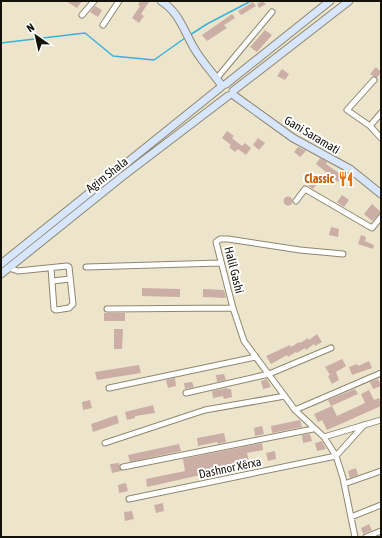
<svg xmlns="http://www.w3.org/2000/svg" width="382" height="538" font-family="'Asap Condensed',sans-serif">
<rect width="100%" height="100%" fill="#ede5cb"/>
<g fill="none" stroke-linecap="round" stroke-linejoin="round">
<path stroke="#3ab2db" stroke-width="1.5" d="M 190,35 L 207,24 L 251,1
M 1,43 L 85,33 L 113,56 L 154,60 L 185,38"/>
</g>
<path fill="#cbaea5" d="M 66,1 L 82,1 L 77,8 Z
M 140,1 L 149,2 L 141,14 L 144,16 L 139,23 L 132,18 L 140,6 L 138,5 Z
M 262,1 L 266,4 L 259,8 L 257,4 Z
M 253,2 L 256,6 L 241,15 L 238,11 Z
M 95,6 L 102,10 L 98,17 L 90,12 Z
M 232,14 L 235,18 L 224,25 L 227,28 L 207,41 L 202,35 Z
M 265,30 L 272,35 L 257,52 L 250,47 Z
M 376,67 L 381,72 L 377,78 L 370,74 Z
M 282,69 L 289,74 L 285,80 L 277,76 Z
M 227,131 L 234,136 L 232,138 L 242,146 L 245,143 L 251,148 L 246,155 L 238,149 L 235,152 L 229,147 L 231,145 L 222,138 Z
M 258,138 L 265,143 L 259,150 L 253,145 Z
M 298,147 L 306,151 L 300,157 L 294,152 Z
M 320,158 L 327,162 L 326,164 L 342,175 L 338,182 L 325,173 L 326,172 L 316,164 Z
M 312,177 L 318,182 L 313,189 L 306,184 Z
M 342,195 L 349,200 L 344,207 L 337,202 Z
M283.5 201a4.5 4.5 0 1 1 9 0a4.5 4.5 0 1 1-9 0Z
M 372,204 L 381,212 L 372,221 L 364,214 Z
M 331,227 L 339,229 L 338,237 L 329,235 Z
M 361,235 L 366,237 L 365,241 L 374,245 L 373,249 L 358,244 Z
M 142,288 L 180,289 L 180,297 L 142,296 Z
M 203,289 L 224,290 L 226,298 L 203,297 Z
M 104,313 L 125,313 L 125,321 L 104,321 Z
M 114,329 L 123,329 L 122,349 L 114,349 Z
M 317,334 L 322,342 L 315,346 L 314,344 L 306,350 L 305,348 L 297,353 L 296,352 L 288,357 L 287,355 L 271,364 L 266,356 L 290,345 L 291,347 L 299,342 L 300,343 L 308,338 L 309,340 Z
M 342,359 L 346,366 L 336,372 L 339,380 L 332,384 L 328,376 L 330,375 L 325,367 Z
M 369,361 L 372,368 L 352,375 L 349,367 L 357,364 L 358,366 Z
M 139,365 L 141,373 L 97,380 L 95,372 Z
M 224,374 L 226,380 L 217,382 L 216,375 Z
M 175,378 L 176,386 L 168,388 L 166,380 Z
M 267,379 L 271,387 L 263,389 L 261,381 Z
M 378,379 L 381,386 L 373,389 L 370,382 Z
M 192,382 L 194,387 L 185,389 L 184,383 Z
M 227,388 L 228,389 L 231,389 L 232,397 L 224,399 L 223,396 L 213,398 L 212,391 Z
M 355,389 L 358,394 L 331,406 L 328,400 Z
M 369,390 L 374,400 L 379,398 L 381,406 L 327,430 L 322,420 L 318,422 L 314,414 L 332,406 L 337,416 L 365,403 L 361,394 Z
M 90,400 L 92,408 L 83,410 L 82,402 Z
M 153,405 L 155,413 L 135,416 L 135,418 L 127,420 L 125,412 Z
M 117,415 L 119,423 L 93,432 L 91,424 Z
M 300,420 L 302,427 L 272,433 L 271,426 Z
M 262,426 L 264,434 L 255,436 L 254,428 Z
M 224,433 L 226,442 L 218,444 L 217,442 L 198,446 L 197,438 Z
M 310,434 L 312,441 L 303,443 L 302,435 Z
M 322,441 L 326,449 L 317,451 L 315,443 Z
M 262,443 L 263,450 L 247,453 L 250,464 L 147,487 L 146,479 L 185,471 L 183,459 Z
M 179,444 L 181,451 L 130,462 L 128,455 Z
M 275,451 L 276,459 L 268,461 L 266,453 Z
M 119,463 L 121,471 L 112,473 L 110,464 Z
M 356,468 L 358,475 L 350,478 L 348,471 Z
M 126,483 L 128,491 L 119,493 L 118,485 Z
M 163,503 L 164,511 L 156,513 L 154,505 Z
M 132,511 L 134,519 L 125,521 L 124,512 Z
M 369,524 L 372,530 L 363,534 L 361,528 Z"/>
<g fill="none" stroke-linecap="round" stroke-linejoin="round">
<defs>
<path id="street" d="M 82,15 L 94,1
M 103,25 L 119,1
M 217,78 L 272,12
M 374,80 L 347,110 L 370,126 L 381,138
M 370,126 L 381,113
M 296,201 L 305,189 L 372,228 L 381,217
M 343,254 L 300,250 L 228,239 L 220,239 L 216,242 L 233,308 L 244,341 L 295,410 L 324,437 L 336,456 L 343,478 L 355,537
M 86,267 L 220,263
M 9,268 L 18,271 L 67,266 L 69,267 L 73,304 L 69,308 L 56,310 L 54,309 L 51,268
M 52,281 L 70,279
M 107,309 L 233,308
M 109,388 L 256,357
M 186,393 L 269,374 L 331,348
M 295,410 L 381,373
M 324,437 L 381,420
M 105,443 L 205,410 L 285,396
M 123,467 L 313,429
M 344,484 L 381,471
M 129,499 L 336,456 L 364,425
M 351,517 L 381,505
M 366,537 L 381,531"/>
<path id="secondary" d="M 161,1 C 179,12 184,31 194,48 C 202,62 213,73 222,86
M 226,84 L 330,1
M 233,91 L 349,1
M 232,94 L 293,138 L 350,169 L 381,194
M 1,264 L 221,87
M 1,274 L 123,176 L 228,96"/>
</defs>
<use href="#street" stroke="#8e876e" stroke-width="7"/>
<use href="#secondary" stroke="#8e876e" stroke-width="9"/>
<use href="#street" stroke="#fff" stroke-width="5"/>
<use href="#secondary" stroke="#d7e6fd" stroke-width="7"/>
</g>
<defs>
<symbol id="restaurant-bare" viewBox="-9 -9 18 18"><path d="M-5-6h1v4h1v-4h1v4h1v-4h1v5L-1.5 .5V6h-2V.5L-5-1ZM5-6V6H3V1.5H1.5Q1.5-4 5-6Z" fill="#e8710a" stroke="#fff" stroke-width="2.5" paint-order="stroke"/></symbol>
</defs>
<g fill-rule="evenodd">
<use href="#restaurant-bare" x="335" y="168" width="22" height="22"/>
</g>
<g text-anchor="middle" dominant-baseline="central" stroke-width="4" stroke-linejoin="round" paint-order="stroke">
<g font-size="12" fill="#141108" stroke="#fff">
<text transform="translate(312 135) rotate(31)">Gani Saramati</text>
<text transform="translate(107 175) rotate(-38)">Agim Shala</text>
<text transform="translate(234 270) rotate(76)">Halil Gashi</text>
<text transform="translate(230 468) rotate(-12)">Dashnor Xërxa</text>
</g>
<g font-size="12" font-weight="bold" fill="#c56008" stroke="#fff" text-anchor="end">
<text x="334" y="179">Classic</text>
</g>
</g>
<rect width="382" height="538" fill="none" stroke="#141108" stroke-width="4"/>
<g transform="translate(36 36) rotate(326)" stroke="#ffffff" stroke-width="3" paint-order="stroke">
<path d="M0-3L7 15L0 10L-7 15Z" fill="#141108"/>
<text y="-6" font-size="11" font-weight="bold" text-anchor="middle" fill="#141108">N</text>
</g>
</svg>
